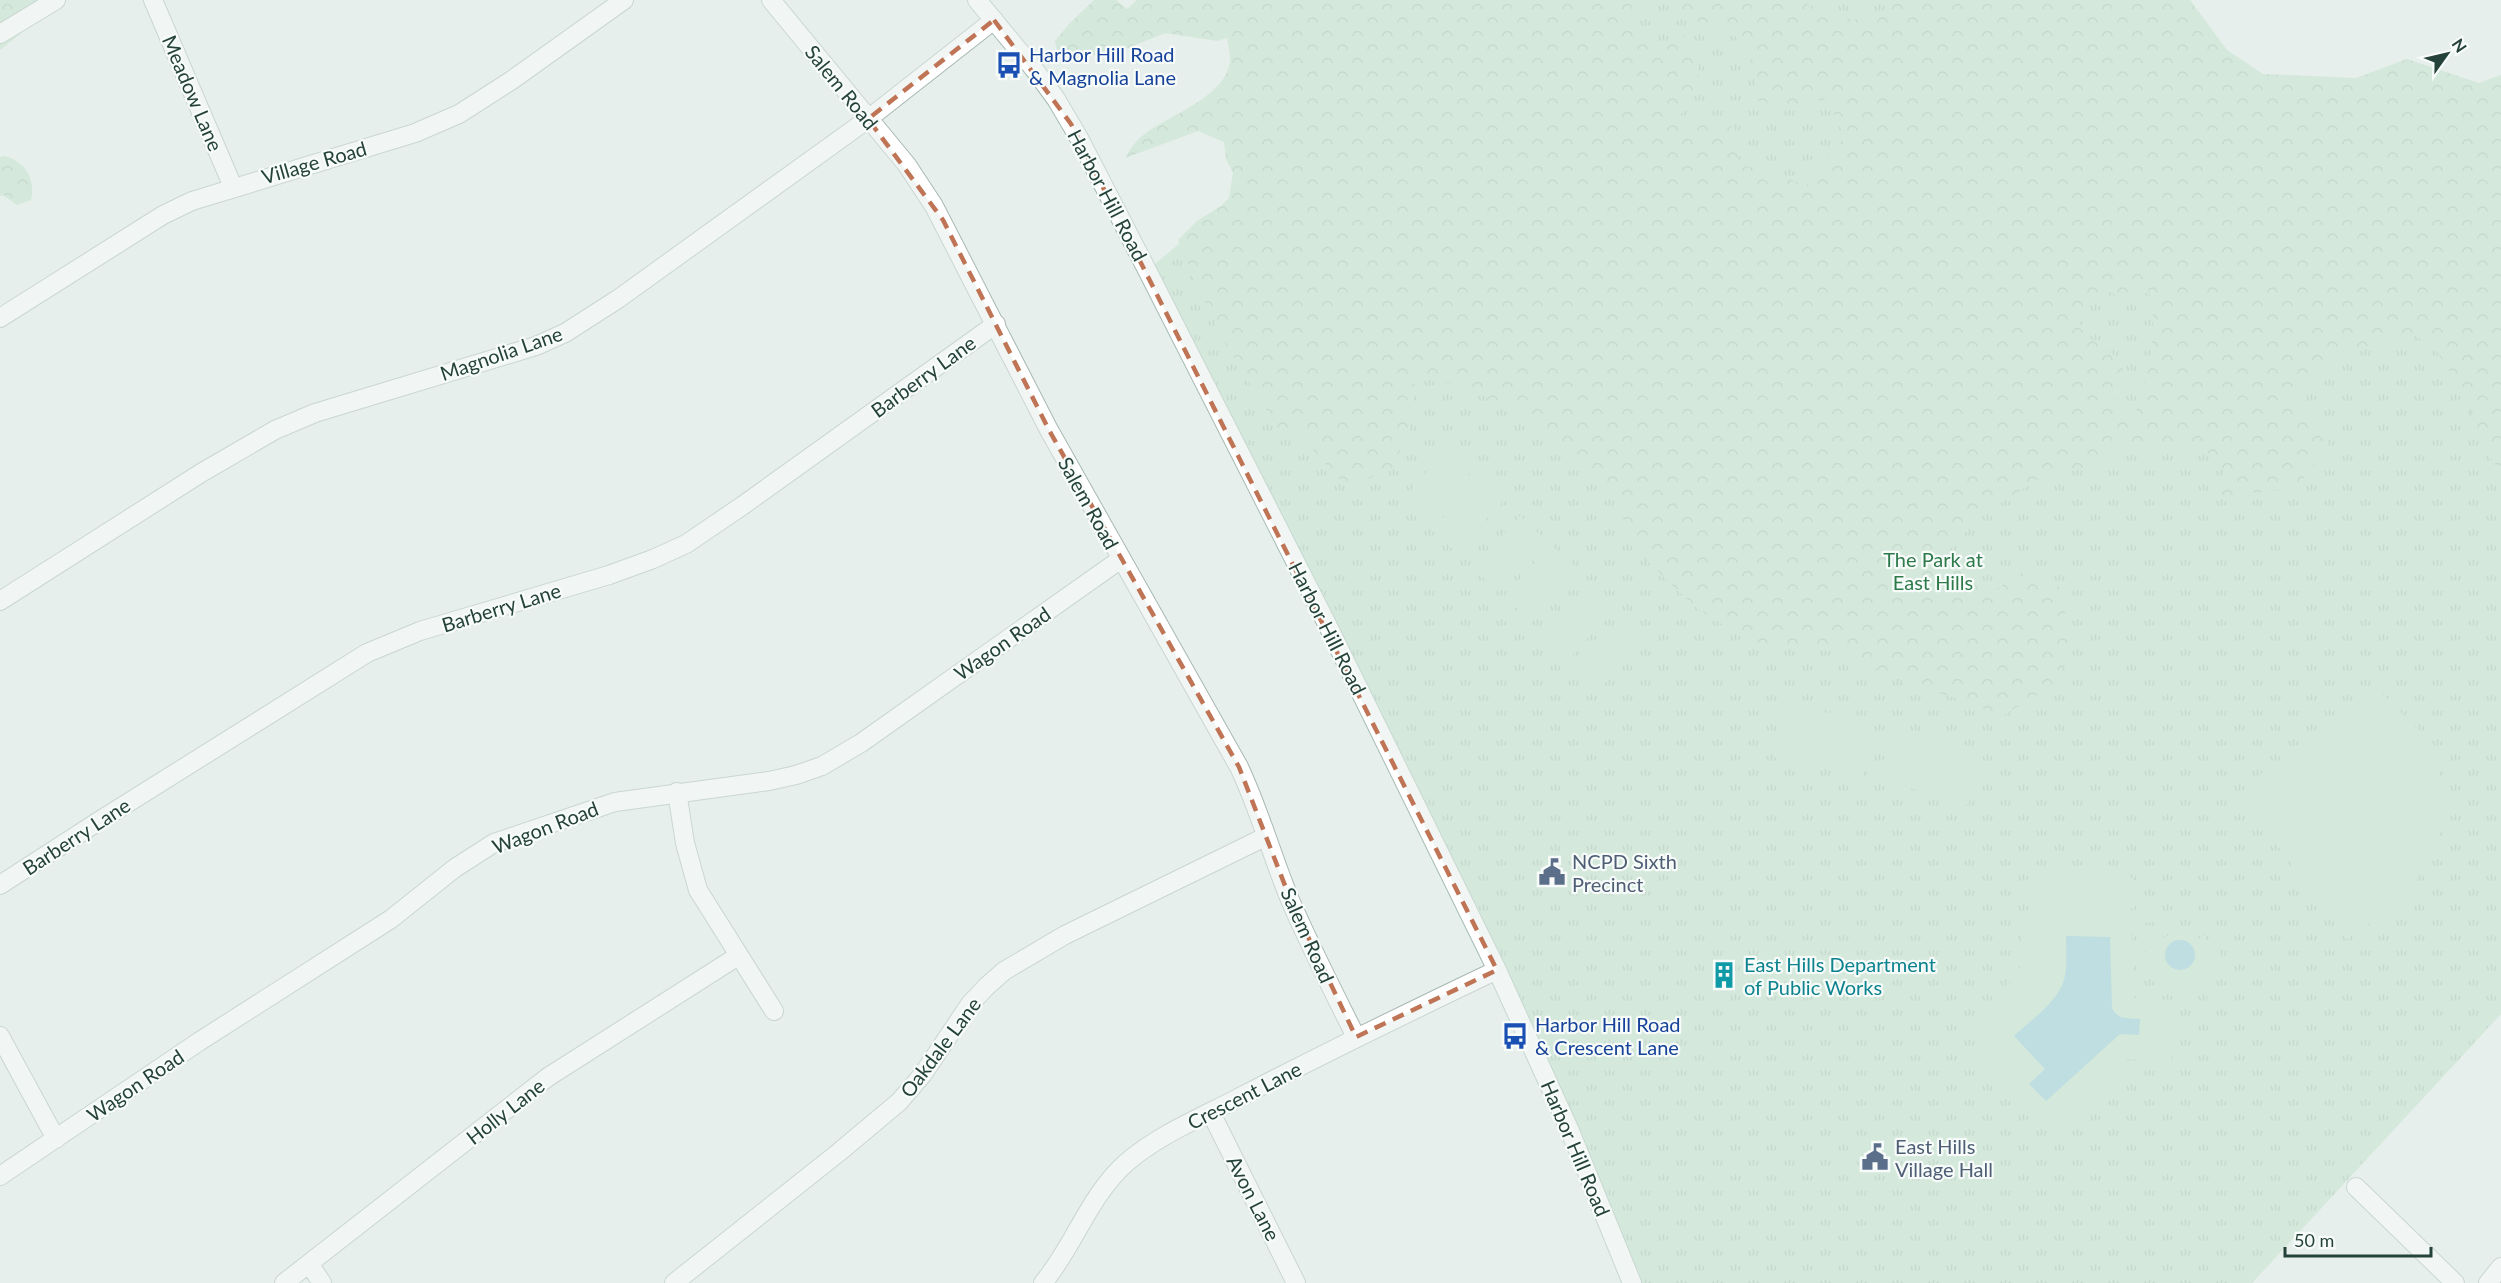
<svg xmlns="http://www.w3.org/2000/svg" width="2501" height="1283" font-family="Lato,sans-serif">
<defs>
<pattern id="grass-tufts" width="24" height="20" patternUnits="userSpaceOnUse" patternTransform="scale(1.5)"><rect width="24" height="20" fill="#bfe0c8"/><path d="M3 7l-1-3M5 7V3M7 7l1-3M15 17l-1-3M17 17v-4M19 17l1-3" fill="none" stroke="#a4c1ad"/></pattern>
<pattern id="forest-crowns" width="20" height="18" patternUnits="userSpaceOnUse" patternTransform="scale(1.5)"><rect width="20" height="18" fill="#bfe0c8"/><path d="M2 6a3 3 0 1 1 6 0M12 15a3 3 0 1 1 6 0" fill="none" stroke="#a4c1ad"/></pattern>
</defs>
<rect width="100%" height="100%" fill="#e6efeb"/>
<path fill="url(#grass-tufts)" d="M 1449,0 L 2184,0 L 2238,73 L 2501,322 L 2501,1014 L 2252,1283 L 1632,1283 L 1569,1127 L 1148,270 L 1344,105 Z"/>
<path fill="url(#forest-crowns)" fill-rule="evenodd" d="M 0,0 L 44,0 L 19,35 L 0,50 Z
M 1094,0 L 1116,0 L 1127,9 L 1137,0 L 1638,0 L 1632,17 L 1634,26 L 1653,41 L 1657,53 L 1686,33 C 1709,71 1698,86 1677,120 L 1712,121 L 1734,128 L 1740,145 L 1738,165 L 1768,170 L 1809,187 L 1829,153 L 1848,134 L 1840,128 L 1826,99 L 1793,106 L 1756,101 C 1754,72 1754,43 1723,29 C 1715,26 1704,26 1697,21 C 1687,15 1680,6 1671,0 L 1804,0 C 1807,3 1810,9 1814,11 C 1823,17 1871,23 1880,17 C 1885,14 1886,5 1888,0 L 2190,0 L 2227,50 L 2263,74 L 2356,78 L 2407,59 L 2479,83 L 2501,75 L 2501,474 L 2484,447 L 2464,396 L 2435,348 L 2410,333 L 2368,346 L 2358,351 L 2343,350 L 2337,352 L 2318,373 L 2300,385 L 2291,395 L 2302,416 L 2327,431 L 2328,448 L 2295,488 L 2224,496 L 2210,491 L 2225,473 L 2216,457 L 2196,448 L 2159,445 L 2110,451 L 2092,467 L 2046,475 L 1980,515 L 1944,556 L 1992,592 L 2026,570 L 2059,587 L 2065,610 L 2069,659 L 2050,688 L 2002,716 L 1959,699 L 1907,684 L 1840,652 L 1748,641 L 1694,606 L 1643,557 L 1609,490 L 1512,410 L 1458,384 L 1415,378 L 1410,428 L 1393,467 L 1348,489 L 1300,435 L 1278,428 L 1229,350 L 1202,297 L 1178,240 L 1197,221 L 1221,206 L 1229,198 L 1233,173 L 1226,159 L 1224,142 L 1198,131 L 1125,158 C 1131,148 1136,140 1146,133 C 1171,114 1231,95 1230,57 C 1230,51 1228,44 1227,38 L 1217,41 L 1165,33 L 1123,50 L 1078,58 L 1058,57 L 1055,41 L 1069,24 ZM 2148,289 C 2161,326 2147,387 2132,423 C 2114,398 2113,393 2125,363 L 2091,339 L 2075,317 L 2082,307 L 2104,291 C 2120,294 2140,309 2148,289 Z
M 4,156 C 25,161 36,179 31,200 L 17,205 L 3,195 L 0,196 L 0,157 Z"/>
<path fill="#bfe0c8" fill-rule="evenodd" d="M 1448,449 L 1472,471 L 1425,523 L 1401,501 Z
M 1479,479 L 1503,501 L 1456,552 L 1432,530 Z
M 1520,516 L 1544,538 L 1497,590 L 1473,568 Z
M 1551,545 L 1575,567 L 1528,619 L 1504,597 Z
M 1593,584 L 1617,606 L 1570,658 L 1546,635 Z
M 1625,613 L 1648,635 L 1601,687 L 1577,665 Z
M 2377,689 L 2436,747 L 2445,825 L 2408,897 L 2347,939 L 2244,800 L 2251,781 Z
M 1784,703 L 1874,723 L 1863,777 L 1773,757 Z
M 1896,726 L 1984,752 L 1968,805 L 1880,779 Z
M 2055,868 L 2119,870 L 2132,878 L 2144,894 L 2124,917 L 2127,919 L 2150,897 L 2155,902 L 2143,913 L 2167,920 L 2197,940 L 2204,935 C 2214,951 2213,964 2204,980 L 2210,988 C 2217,968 2223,950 2206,932 L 2210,929 C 2225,948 2221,960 2216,982 C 2209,1014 2196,1026 2172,1048 L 2171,1066 L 2144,1065 L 2144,1059 L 2124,1059 L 2121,1061 L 2126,1067 L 2051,1135 L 1976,1053 L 1986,1043 L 1968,1022 L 2019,973 L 2024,923 L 2034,905 L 2018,888 L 2041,873 ZM 2154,922 L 2175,932 L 2164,938 L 2157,930 C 2125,963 2162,1010 2199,984 L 2208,997 L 2197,1017 L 2173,1038 L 2173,1000 L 2134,998 L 2131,924 Z"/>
<path fill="#8ec9d4" d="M 2066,936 L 2110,937 L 2112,1008 C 2118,1020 2127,1018 2140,1019 L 2139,1035 L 2120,1034 L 2046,1101 L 2029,1084 L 2045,1069 L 2014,1036 C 2030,1021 2055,1004 2063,983 C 2068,969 2066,951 2066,936 Z
M2165 955a15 15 0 1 1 30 0a15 15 0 1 1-30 0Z"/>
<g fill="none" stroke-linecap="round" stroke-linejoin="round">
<defs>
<path id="street" d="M 153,0 L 233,187
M 771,0 L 907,165 L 934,206 L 1049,430 L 1239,767 C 1259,809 1272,856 1290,900 C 1310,946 1333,991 1356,1037
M 0,34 L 56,0
M 0,318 L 163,215 L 192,201 L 415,133 L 459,114 L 512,80 L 624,0
M 0,601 L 201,473 L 275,430 L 315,413 L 536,346 L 565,333 L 618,299 L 868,119 L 994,20
M 677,792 L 685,843 L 698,890 L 774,1011
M 0,885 L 99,821 L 367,653 L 420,631 L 609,575 L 653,559 L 686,544 L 742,506 L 996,324
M 0,1036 L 56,1139
M 1211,1113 L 1296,1283
M 0,1176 L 200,1041 L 391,919 L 455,868 L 494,843 L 615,802 L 769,781 L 796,775 L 822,766 L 861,743 L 1121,559
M 2356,1187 L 2455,1283
M 310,1265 L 322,1283
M 284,1283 L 548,1077 L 738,956
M 674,1283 L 838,1153 L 899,1102 L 923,1074 L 970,1004 L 986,987 L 1004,971 L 1065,935 L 1265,837
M 1043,1283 C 1074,1246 1089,1196 1126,1163 C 1158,1135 1202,1117 1240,1097 C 1325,1053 1411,1011 1497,970
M 2488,1283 L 2501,1267"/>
<path id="secondary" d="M 977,0 L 1034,69 L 1056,99 L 1079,138 L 1147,270 L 1325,620 L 1497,970 L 1570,1131 L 1632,1283"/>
</defs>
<use href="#street" stroke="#a8b8b2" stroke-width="20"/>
<use href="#secondary" stroke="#a4bbb3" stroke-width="20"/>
<use href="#street" stroke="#fff" stroke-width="18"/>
<use href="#secondary" stroke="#fff" stroke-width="18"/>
</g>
<path d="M0 0H2501V1283H0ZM 994,20 L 1071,124 L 1497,970 L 1356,1037 L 1291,901 L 1239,767 L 1049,430 L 943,220 L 868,119 Z" fill="#e6efeb" fill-opacity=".55" fill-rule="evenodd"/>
<path fill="none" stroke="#c07456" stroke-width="4.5" stroke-dasharray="12 8" stroke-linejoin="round" d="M 994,20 L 1071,124 L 1497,970 L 1356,1037 L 1291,901 L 1239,767 L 1049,430 L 943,220 L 868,119 Z"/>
<defs>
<symbol id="bus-bare" viewBox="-9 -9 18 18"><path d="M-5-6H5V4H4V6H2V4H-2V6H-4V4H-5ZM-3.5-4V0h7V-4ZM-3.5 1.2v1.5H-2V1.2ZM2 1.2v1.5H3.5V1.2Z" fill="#1a4fb4" stroke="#f7fbf9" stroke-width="2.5" paint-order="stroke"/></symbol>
<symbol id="civic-bare" viewBox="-9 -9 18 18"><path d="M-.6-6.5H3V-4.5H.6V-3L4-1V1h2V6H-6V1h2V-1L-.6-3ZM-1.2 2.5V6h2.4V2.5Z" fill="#5c6f8a" stroke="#f7fbf9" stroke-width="2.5" paint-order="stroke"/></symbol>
<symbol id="building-bare" viewBox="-9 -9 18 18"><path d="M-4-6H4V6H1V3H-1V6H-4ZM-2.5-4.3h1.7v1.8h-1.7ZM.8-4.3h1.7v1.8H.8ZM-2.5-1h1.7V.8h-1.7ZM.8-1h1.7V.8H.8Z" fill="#0f9aa8" stroke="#f7fbf9" stroke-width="2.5" paint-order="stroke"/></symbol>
</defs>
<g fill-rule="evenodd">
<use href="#bus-bare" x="990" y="46" width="38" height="38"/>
<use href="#civic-bare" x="1533" y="853" width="38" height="38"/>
<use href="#building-bare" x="1705" y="956" width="38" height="38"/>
<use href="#bus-bare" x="1496" y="1017" width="38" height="38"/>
<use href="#civic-bare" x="1856" y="1138" width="38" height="38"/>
</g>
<g text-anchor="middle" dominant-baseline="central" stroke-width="4.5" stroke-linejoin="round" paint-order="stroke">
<g font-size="20" fill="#164399" stroke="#f7fbf9" text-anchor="start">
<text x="1029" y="54">Harbor Hill Road<tspan x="1029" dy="23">&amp; Magnolia Lane</tspan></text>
<text x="1535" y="1024">Harbor Hill Road<tspan x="1535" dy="23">&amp; Crescent Lane</tspan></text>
</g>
<g font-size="20" fill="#24423a" stroke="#f7fbf9">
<text transform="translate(842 87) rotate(51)">Salem Road</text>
<text transform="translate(193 93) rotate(67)">Meadow Lane</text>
<text transform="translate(314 162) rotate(-16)">Village Road</text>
<text transform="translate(1108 195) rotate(62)">Harbor Hill Road</text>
<text transform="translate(501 353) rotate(-19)">Magnolia Lane</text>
<text transform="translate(923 376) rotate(-36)">Barberry Lane</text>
<text transform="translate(1089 503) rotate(61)">Salem Road</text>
<text transform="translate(501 607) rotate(-17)">Barberry Lane</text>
<text transform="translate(1328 628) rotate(63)">Harbor Hill Road</text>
<text transform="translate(1002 643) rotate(-35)">Wagon Road</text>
<text transform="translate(545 827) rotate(-21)">Wagon Road</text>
<text transform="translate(76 836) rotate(-33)">Barberry Lane</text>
<text transform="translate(1308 935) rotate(66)">Salem Road</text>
<text transform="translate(940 1047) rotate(-53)">Oakdale Lane</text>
<text transform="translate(135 1085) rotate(-34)">Wagon Road</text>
<text transform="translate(1244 1095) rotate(-27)">Crescent Lane</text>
<text transform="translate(505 1111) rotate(-38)">Holly Lane</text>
<text transform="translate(1576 1148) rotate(67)">Harbor Hill Road</text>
<text transform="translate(1254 1198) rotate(63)">Avon Lane</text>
</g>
<g font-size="20" fill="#2d7a4b" stroke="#f7fbf9">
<text x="1933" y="559">The Park at<tspan x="1933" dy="23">East Hills</tspan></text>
</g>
<g font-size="20" fill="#4e5e75" stroke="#f7fbf9" text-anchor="start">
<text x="1572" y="861">NCPD Sixth<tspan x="1572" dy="23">Precinct</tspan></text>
<text x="1895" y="1146">East Hills<tspan x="1895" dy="23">Village Hall</tspan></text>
</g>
<g font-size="20" fill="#0d838f" stroke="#f7fbf9" text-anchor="start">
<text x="1744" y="964">East Hills Department<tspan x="1744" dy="23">of Public Works</tspan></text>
</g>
</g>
<g transform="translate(2447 54) rotate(56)" stroke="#f7fbf9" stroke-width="4.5" paint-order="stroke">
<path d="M0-4.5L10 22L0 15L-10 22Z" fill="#24423a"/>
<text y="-9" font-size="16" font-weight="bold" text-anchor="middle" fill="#24423a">N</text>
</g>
<path d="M2285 1247v9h146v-9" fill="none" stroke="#24423a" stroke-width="3"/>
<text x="2294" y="1247" font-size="18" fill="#24423a" stroke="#f7fbf9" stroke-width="4.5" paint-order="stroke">50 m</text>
</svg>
